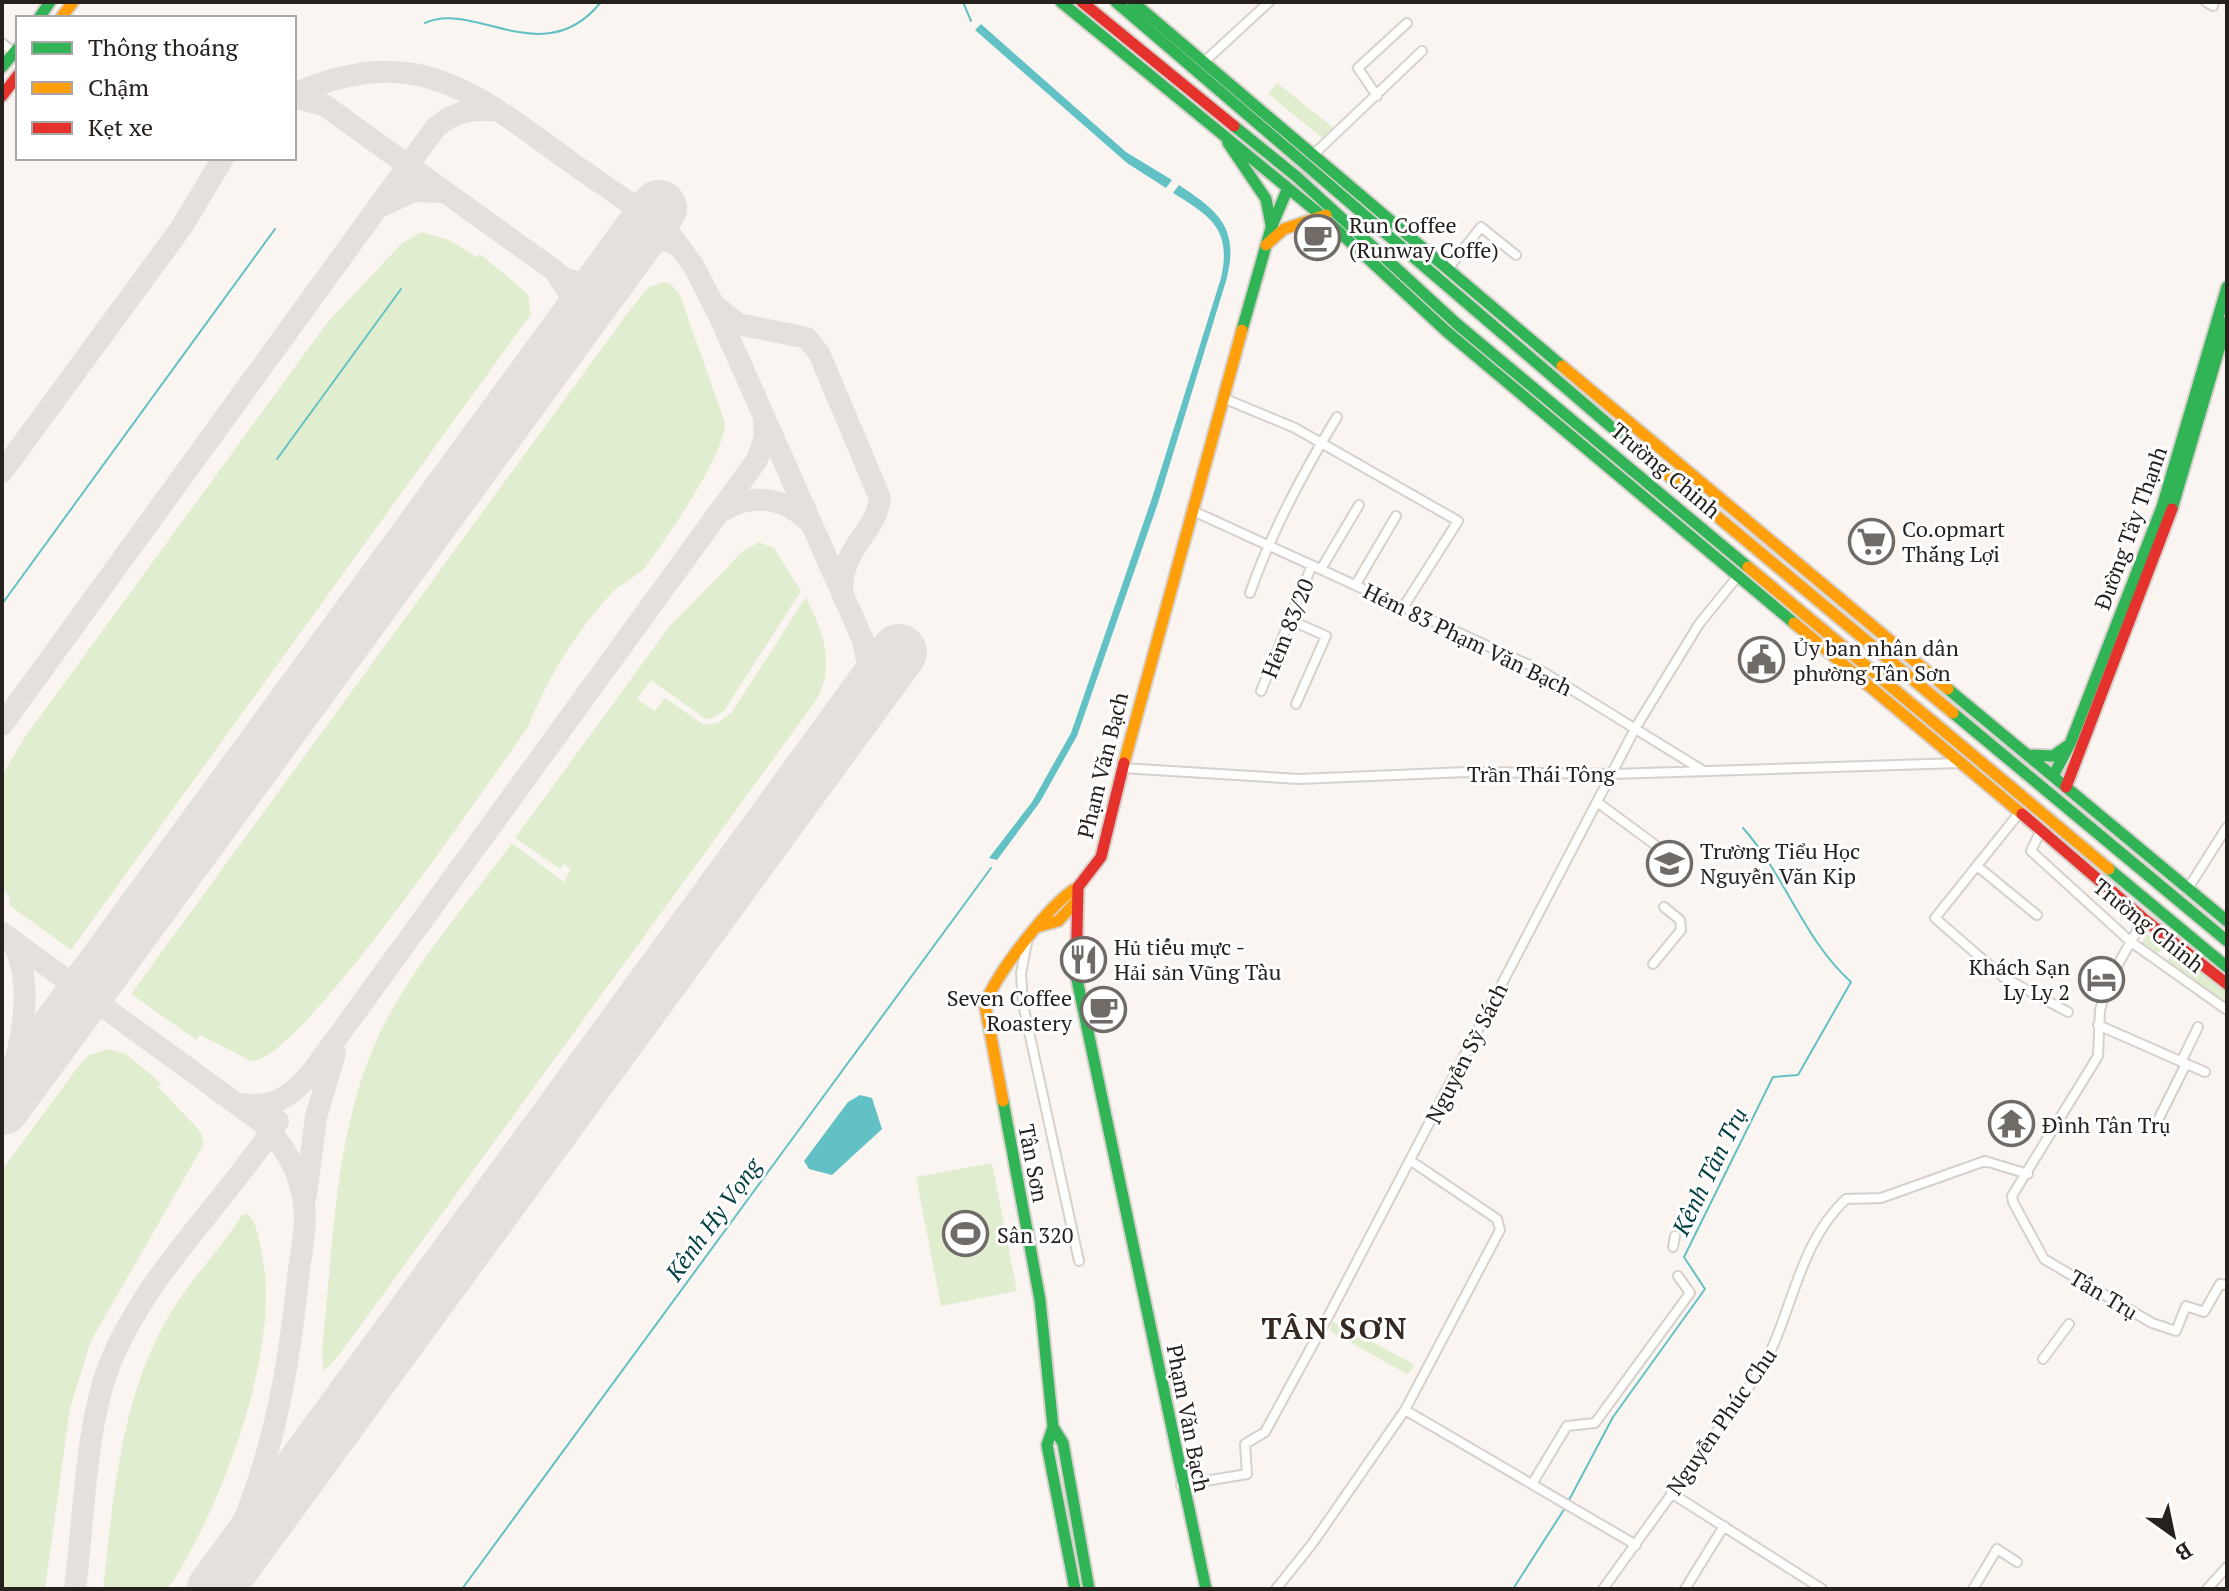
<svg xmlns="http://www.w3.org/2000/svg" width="2229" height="1591" font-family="'PT Serif',serif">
<rect width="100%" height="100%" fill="#fbf5f2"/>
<path fill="#e0eecf" d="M 1277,83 L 1335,129 L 1325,140 L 1268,94 Z
M 421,232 L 449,240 L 477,257 L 480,254 L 528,294 L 531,314 L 71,950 L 9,905 L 10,897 L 2,889 L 2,775 L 25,737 L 327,323 L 401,244 Z
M 664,282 L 671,284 L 680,295 L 725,423 C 726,452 666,540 646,566 C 637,577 622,583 612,593 C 576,631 547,679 528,727 C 492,777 298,1065 251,1061 L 200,1035 L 196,1040 L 131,994 L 632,307 L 649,287 Z
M 759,542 L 774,548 L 801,591 L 724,711 L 710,719 L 704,718 L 651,680 L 637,699 L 655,711 L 665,698 L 704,725 L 717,723 L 732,712 L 806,597 C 822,631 836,663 817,699 L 339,1355 L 323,1372 L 322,1350 C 334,1241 334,1116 388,1017 C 421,956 470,900 512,843 L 564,882 L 571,869 L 564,864 L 560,869 L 515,838 L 669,627 L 743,551 Z
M 2147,934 L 2165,945 L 2165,948 L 2156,954 L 2141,944 Z
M 2174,954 L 2227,987 L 2227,1005 L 2168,966 L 2166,961 Z
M 109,1049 L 126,1054 L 161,1083 L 158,1087 L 201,1132 L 204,1144 L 91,1341 L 70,1408 L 45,1589 L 2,1589 L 2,1170 L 80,1064 L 89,1055 Z
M 992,1163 L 1017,1291 L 941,1306 L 916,1177 Z
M 248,1214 C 258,1225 259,1240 262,1254 C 282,1350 221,1509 168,1589 L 103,1589 C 114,1494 120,1400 169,1315 C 190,1280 220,1250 242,1215 Z
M 1332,1321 L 1412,1363 L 1414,1368 L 1407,1374 L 1330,1331 Z"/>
<path fill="#62c1c4" d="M 981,24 L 1126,152 L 1172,180 L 1166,188 L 1127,163 L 975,30 Z
M 1179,185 C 1220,212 1240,229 1226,281 L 1158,503 L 1077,736 L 1040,802 L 997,860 L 989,858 L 1032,802 L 1071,733 L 1152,498 L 1221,278 C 1232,230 1211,216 1173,193 Z
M 860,1095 L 872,1098 L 882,1129 L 832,1175 L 809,1169 L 804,1161 L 848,1102 Z"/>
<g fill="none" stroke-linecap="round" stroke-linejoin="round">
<path stroke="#62c1c4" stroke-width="2" d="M 963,2 L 971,21
M 425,23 C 475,0 544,73 601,2
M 277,459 L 401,289
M 2,604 L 275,229
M 1568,1502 L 1613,1417 L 1705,1289 L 1684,1257 L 1773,1077 L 1798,1075 L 1851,982 C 1804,940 1785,875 1743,828
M 462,1589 L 991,868
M 1513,1589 L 1565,1508"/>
<path stroke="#e3e0de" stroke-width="22" d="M 294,94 C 413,42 471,89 565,158 C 601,184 640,208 673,238 L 693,265 L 718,313 L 863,640 L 868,666 L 862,703
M 294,97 L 324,105 L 555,271 L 571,296 L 572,327
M 379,207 L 414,191 L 443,192
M 628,250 C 646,238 660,235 678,246
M 561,277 L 585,285 L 604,283
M 719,309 L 738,324 L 807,338 L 819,353 L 880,498 C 876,533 843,545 842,589
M 2,472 L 181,228 L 223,158
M 721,512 C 750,492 785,497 809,522
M 2,725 L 436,127 C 455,112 473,107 497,111
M 2,933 L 259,1120 C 280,1140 296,1163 302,1193 C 309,1220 301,1251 298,1278 C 287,1388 266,1492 211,1589
M 5,1103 C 18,1054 38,988 12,941
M 236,1103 C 271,1110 289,1099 312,1072 L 757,460 L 765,437 L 764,421
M 306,1195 L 316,1117 L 335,1053
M 75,1589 C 84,1520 85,1424 111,1361 C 148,1271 226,1202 278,1121"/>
<path stroke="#e3e0de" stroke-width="56" d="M 2,1107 L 659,208
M 215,1589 L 899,652"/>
<defs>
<path id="street" d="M 2206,2 L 2213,6 L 2214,2
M 2,43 L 17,55
M 1205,61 L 1269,2
M 1377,96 L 1358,68 L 1407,23
M 1313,155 L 1422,51
M 1447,270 L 1481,227 L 1516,255
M 1223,398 L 1295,428 L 1458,521 L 1404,606
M 1191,510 L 1540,670 L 1702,770
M 1321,569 L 1359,505
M 1356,584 L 1396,516
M 1250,593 C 1272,530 1302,474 1337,417
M 1290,620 L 1326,636 L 1296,704
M 1261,691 L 1312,565
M 1122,768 L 1299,779 L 1467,772 L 1612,774 L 1960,763
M 1597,802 L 1654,844
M 2020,812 L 1935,918 L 2003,977 L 2068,1012
M 2041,830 L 2031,851 L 2131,942 L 2227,1010
M 1977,866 L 2037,915
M 2187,890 L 2227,827
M 2144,919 L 2110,978 L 2100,1010 L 2098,1056 L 2012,1196 L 2013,1202 L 2044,1259 L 2152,1323 L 2176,1331 L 2186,1306 L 2204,1312 L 2220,1284 L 2227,1285
M 1028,938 L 1021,973 L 1023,1004 L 1079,1261
M 1653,964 L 1681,930 L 1680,920 L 1664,907
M 2098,1025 L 2205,1072
M 2181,1062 L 2198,1027
M 2158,1120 L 2186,1064
M 1673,1247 L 1675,1236
M 2043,1359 L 2069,1324
M 1405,1410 L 1636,1545
M 1532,1484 L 1567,1426 L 1595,1423 L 1690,1293 L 1678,1276
M 1181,1485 L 1247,1474 L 1245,1444 L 1265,1432 L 1330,1313 L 1636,727 L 1699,624 L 1738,576
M 1671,1493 L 1822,1589
M 1276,1589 L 1312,1544 L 1405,1410 L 1500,1230 L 1497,1219 L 1411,1161
M 1603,1589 L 1761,1370 C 1793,1314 1797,1245 1846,1199 L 1881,1198 L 1985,1161 L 2028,1174
M 1685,1589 L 1724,1526
M 1973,1589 L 1997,1549 L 2017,1562
M 2207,1589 L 2227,1567"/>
<path id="fast" d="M 1061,2 L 1322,216 L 1446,331 L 1794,623
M 1116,2 L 1665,473
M 1133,2 L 1562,366
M 39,18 L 50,2
M 2,67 L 18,48
M 1234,126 L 1297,177 L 1457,324 L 1748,567
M 1228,143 L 1266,199 L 1271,225
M 1242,330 L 1271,228 L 1287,190
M 2172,509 L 2227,322
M 1948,689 L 2227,921
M 1953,713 L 2227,941
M 2029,755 L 2053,756 L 2070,744
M 2053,776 L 2070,744 L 2162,507 L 2227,287
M 2109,869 L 2227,967
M 1076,975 L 1206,1589
M 1003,1101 L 1040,1300 L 1053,1427 L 1047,1445 L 1075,1589
M 1053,1427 L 1063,1443 L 1089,1589"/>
<path id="slow" d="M 61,18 L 73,2
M 1266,245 L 1284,229 L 1326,215
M 1562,366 L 1948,689
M 1665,473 L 1953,713
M 1748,567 L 2109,869
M 1794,623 L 2022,814
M 1124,763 L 1242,330
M 1040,926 L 1058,921 L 1076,902
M 1003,1101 L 985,1005 C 995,975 1051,902 1078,887"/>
<path id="jam" d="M 1082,2 L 1234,126
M 2,96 L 18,75
M 2066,787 L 2172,509
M 2022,814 L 2144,919 L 2227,984
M 1076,975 L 1078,887 L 1101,857 L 1124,763"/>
</defs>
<use href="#street" stroke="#d7d1ce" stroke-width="12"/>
<use href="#fast" stroke="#d7d1ce" stroke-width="15"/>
<use href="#slow" stroke="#d7d1ce" stroke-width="15"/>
<use href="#jam" stroke="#d7d1ce" stroke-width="15"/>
<use href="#street" stroke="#fefefd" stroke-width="8"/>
<use href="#fast" stroke="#30b455" stroke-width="11"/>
<use href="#slow" stroke="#ff9f0a" stroke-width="11"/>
<use href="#jam" stroke="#e5322d" stroke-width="11"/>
</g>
<defs>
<symbol id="cafe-ring" viewBox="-11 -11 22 22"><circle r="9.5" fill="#fff" stroke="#716b68" stroke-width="1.5"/><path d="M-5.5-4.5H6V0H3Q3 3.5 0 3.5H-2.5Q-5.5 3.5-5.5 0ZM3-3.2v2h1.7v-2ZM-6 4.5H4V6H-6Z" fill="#716b68"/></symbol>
<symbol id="supermarket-ring" viewBox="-11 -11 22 22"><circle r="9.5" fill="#fff" stroke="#716b68" stroke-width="1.5"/><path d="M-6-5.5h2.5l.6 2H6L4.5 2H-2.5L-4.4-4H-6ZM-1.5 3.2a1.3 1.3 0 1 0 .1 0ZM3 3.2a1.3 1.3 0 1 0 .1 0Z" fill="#716b68"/></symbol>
<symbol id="civic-ring" viewBox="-11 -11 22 22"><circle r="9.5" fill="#fff" stroke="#716b68" stroke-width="1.5"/><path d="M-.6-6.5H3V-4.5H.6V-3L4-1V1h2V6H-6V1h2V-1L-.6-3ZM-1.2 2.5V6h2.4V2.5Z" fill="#716b68"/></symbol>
<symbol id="school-ring" viewBox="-11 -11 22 22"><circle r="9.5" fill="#fff" stroke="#716b68" stroke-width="1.5"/><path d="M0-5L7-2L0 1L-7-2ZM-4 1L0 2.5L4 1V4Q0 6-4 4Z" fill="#716b68"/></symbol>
<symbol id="restaurant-ring" viewBox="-11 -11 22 22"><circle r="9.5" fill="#fff" stroke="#716b68" stroke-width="1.5"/><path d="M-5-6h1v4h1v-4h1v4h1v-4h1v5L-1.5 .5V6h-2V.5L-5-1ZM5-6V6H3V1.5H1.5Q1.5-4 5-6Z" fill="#716b68"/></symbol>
<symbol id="hotel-ring" viewBox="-11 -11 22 22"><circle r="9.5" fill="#fff" stroke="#716b68" stroke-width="1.5"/><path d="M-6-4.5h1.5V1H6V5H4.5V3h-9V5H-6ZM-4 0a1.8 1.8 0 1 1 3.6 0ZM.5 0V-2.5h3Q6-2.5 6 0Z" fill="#716b68"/></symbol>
<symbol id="temple-ring" viewBox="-11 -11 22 22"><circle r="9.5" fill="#fff" stroke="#716b68" stroke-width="1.5"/><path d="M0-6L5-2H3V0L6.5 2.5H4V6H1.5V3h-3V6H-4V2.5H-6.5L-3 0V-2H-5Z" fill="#716b68"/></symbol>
<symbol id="stadium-ring" viewBox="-11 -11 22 22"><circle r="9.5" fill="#fff" stroke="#716b68" stroke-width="1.5"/><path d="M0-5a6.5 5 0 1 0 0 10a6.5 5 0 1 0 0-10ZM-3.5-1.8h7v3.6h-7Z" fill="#716b68"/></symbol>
</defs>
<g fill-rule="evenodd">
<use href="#cafe-ring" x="1292" y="212" width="51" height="51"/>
<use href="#supermarket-ring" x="1846" y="516" width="51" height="51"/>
<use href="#civic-ring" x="1736" y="634" width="51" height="51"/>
<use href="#school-ring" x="1644" y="838" width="51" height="51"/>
<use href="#restaurant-ring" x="1058" y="934" width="51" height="51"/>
<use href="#hotel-ring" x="2076" y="954" width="51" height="51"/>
<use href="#cafe-ring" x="1078" y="984" width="51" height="51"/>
<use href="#temple-ring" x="1986" y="1098" width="51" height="51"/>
<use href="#stadium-ring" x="940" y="1208" width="51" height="51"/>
</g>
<g text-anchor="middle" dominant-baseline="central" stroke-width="6" stroke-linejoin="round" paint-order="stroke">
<g font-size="22" fill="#27211d" stroke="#fff" text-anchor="start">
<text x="1349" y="224">Run Coffee<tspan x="1349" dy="25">(Runway Coffe)</tspan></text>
<text x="1902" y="528">Co.opmart<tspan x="1902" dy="25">Thắng Lợi</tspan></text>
<text x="1793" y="647">Ủy ban nhân dân<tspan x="1793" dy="25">phường Tân Sơn</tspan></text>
<text x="1700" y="850">Trường Tiểu Học<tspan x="1700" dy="25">Nguyễn Văn Kip</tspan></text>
<text x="1114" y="946">Hủ tiếu mực -<tspan x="1114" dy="25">Hải sản Vũng Tàu</tspan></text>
<text x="2070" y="966" text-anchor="end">Khách Sạn<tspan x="2070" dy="25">Ly Ly 2</tspan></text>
<text x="1072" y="997" text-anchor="end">Seven Coffee<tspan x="1072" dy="25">Roastery</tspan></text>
<text x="2042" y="1124">Đình Tân Trụ</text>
<text x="997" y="1234">Sân 320</text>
</g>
<g font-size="22" fill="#27211d" stroke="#fff">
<text transform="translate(1666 470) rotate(40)">Trường Chinh</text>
<text transform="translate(2130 528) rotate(-70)">Đường Tây Thạnh</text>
<text transform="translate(1287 628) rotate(-68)">Hẻm 83/20</text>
<text transform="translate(1468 639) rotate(26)">Hẻm 83 Phạm Văn Bạch</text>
<text transform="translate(1102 765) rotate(-76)">Phạm Văn Bạch</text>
<text x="1541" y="773">Trần Thái Tông</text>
<text transform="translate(2149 925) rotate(39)">Trường Chinh</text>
<text transform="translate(1466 1053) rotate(-63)">Nguyễn Sỹ Sách</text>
<text transform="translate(1034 1163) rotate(79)">Tân Sơn</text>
<text transform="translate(2104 1294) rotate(31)">Tân Trụ</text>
<text transform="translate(1189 1418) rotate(79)">Phạm Văn Bạch</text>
<text transform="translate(1721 1421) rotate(-55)">Nguyễn Phúc Chu</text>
</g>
<g font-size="24" font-style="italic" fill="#054043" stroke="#fff">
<text transform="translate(1709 1171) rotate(-64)">Kênh Tân Trụ</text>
<text transform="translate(713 1219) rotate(-54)">Kênh Hy Vọng</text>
</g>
<g font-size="30" font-weight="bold" letter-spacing="2" fill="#362a22" stroke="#fff">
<text x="1335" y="1328">TÂN SƠN</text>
</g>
</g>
<rect width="2229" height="1591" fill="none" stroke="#27211d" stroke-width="8"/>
<rect x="16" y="16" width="280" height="144" fill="#ffffff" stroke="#a9a6a5" stroke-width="2"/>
<rect x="32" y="42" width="40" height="12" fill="#30b455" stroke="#a9a6a5" stroke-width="2"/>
<text x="88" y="56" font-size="24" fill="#27211d">Thông thoáng</text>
<rect x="32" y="82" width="40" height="12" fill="#ff9f0a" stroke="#a9a6a5" stroke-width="2"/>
<text x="88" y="96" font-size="24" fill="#27211d">Chậm</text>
<rect x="32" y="122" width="40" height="12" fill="#e5322d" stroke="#a9a6a5" stroke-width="2"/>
<text x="88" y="136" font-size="24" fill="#27211d">Kẹt xe</text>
<g transform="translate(2173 1535) rotate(147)" stroke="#ffffff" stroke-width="6" paint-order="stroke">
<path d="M0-6L14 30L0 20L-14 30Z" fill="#27211d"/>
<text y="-12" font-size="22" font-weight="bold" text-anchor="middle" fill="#27211d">B</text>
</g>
</svg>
